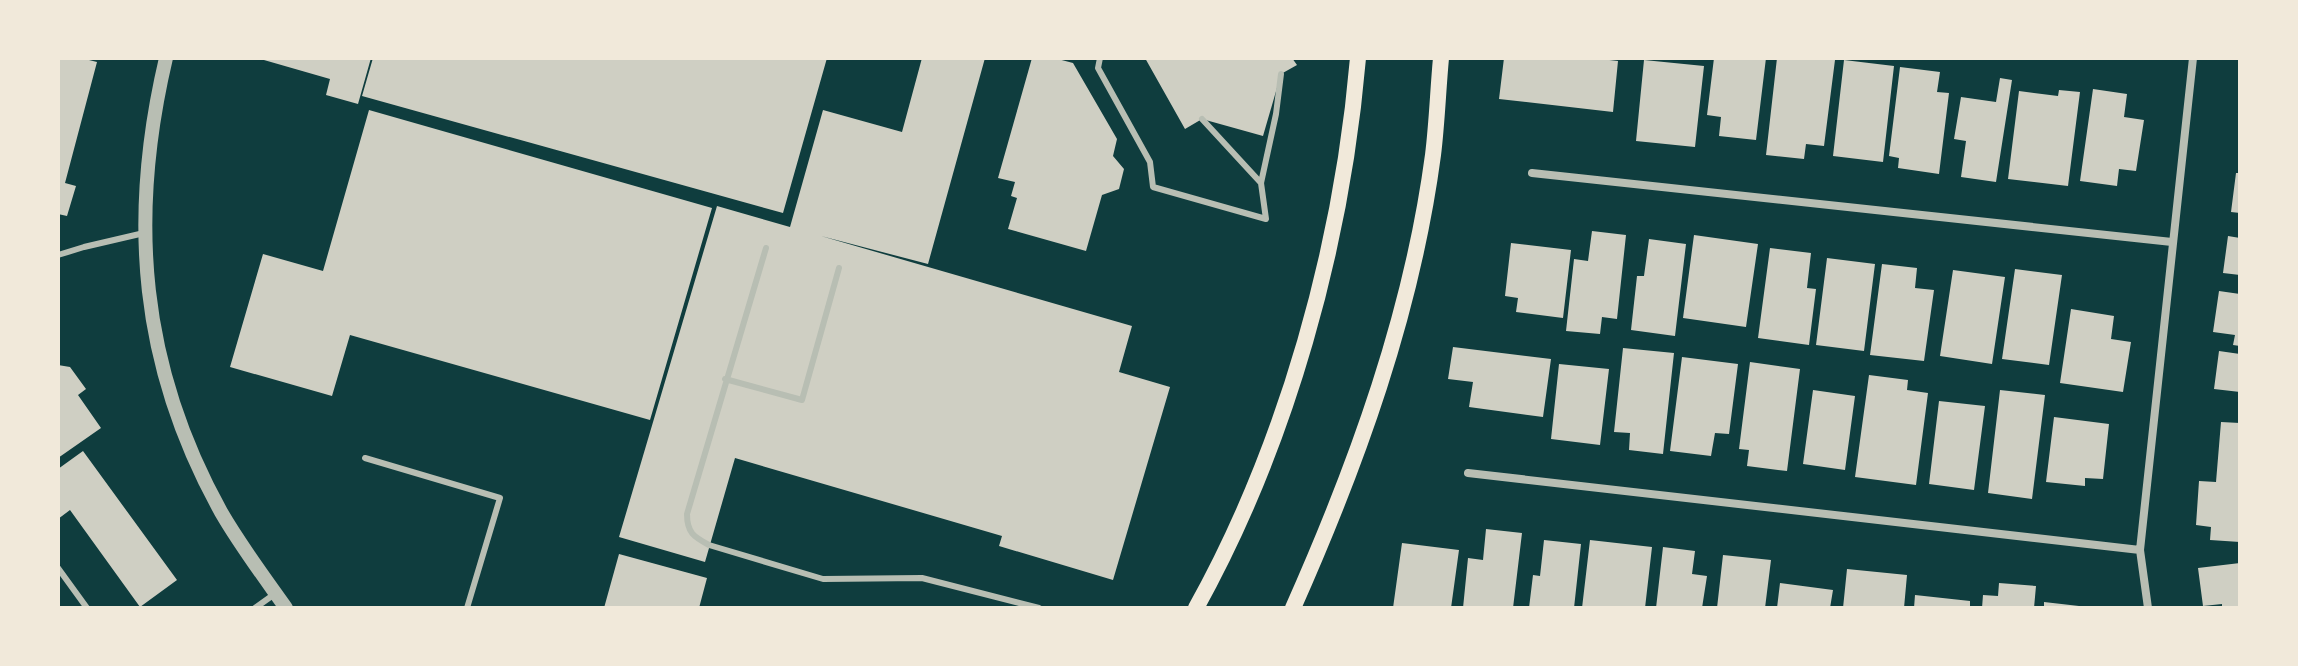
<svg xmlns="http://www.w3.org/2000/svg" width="2298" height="666" font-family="Bitter,serif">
<rect width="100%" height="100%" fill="#0f3d3e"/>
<path fill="#cfcfc3" d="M 58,58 L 81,58 L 97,62 L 65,183 L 76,186 L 67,216 L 58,214 Z
M 257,58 L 371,58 L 358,104 L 326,95 L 330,79 Z
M 373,58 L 827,58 L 783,213 L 362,96 Z
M 922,58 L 985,58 L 928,264 L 821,236 L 1132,326 L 1119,372 L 1170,387 L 1113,580 L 999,546 L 1002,536 L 735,458 L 705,562 L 619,537 L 717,206 L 790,227 L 823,110 L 902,132 Z
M 1032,58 L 1054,58 L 1073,63 L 1117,139 L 1113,156 L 1124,169 L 1119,189 L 1102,195 L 1086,251 L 1008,229 L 1017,198 L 1011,196 L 1015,182 L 998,178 Z
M 1145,58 L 1292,58 L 1297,65 L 1281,74 L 1263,136 L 1202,119 L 1185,129 Z
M 1504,58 L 1592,58 L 1618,61 L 1613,112 L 1499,99 Z
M 1714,58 L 1766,58 L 1756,140 L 1719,136 L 1721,117 L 1707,115 Z
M 1777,58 L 1835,60 L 1824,146 L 1806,144 L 1804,159 L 1766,155 Z
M 1644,60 L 1704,66 L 1695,147 L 1636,141 Z
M 1844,60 L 1894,66 L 1883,162 L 1833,156 Z
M 1900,67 L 1940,72 L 1937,92 L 1949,93 L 1939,174 L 1898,168 L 1899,158 L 1889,156 Z
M 2000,78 L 2012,80 L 1996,182 L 1961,177 L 1966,141 L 1954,139 L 1961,97 L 1996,102 Z
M 2093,89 L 2127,94 L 2124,117 L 2144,120 L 2136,171 L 2119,169 L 2117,186 L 2080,181 Z
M 2059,90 L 2080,92 L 2068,186 L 2008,179 L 2019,91 L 2058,96 Z
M 369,110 L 712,208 L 650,420 L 350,335 L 332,396 L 230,367 L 263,254 L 323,271 Z
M 2236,173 L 2240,173 L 2240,213 L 2231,212 Z
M 1592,231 L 1626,235 L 1617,319 L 1602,317 L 1600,334 L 1566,331 L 1574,259 L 1588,261 Z
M 1694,235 L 1758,244 L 1746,327 L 1683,318 Z
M 2228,236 L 2240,238 L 2240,275 L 2223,273 Z
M 1649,239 L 1686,244 L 1675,336 L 1631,330 L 1637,276 L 1644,276 Z
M 1511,243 L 1571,250 L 1563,318 L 1516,312 L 1518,298 L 1505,296 Z
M 1770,248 L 1811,253 L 1807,288 L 1816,289 L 1809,345 L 1758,338 Z
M 1827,258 L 1875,264 L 1864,351 L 1816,345 Z
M 1882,264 L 1917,268 L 1915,288 L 1934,290 L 1924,361 L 1870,355 Z
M 2015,269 L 2062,275 L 2049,365 L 2002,359 Z
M 1953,270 L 2005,277 L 1992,364 L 1940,356 Z
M 2219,291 L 2240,294 L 2240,346 L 2233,345 L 2235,335 L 2213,332 Z
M 2071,309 L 2114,316 L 2111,339 L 2131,342 L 2123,392 L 2060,383 Z
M 1453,347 L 1551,359 L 1543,417 L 1469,407 L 1473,382 L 1448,379 Z
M 1623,348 L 1674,353 L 1663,454 L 1629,450 L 1630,433 L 1614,432 Z
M 2219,351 L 2240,354 L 2240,392 L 2214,389 Z
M 1682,357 L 1738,364 L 1729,434 L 1715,433 L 1711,456 L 1670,451 Z
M 1750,362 L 1800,369 L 1787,471 L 1747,466 L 1749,450 L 1739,449 Z
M 1559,364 L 1609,369 L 1600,445 L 1551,439 Z
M 58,365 L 70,367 L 86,389 L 78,395 L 101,428 L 58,458 Z
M 1869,375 L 1908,380 L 1907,390 L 1928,393 L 1916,485 L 1855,477 Z
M 1813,390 L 1855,396 L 1845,470 L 1803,464 Z
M 2000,390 L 2045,395 L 2032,499 L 1988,493 Z
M 1939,401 L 1985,406 L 1974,490 L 1929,484 Z
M 2054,417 L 2109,424 L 2103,479 L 2085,478 L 2085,486 L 2046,482 Z
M 2221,422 L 2240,423 L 2240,542 L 2210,540 L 2211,527 L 2196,525 L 2199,481 L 2216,482 Z
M 83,451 L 177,580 L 140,607 L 70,510 L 58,519 L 58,469 Z
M 1486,529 L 1522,533 L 1513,608 L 1463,608 L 1468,558 L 1483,560 Z
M 1544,540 L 1581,544 L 1574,608 L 1529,608 L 1533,575 L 1540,576 Z
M 1590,540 L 1652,547 L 1645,608 L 1582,608 Z
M 1402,543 L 1459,550 L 1451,608 L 1393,608 Z
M 1663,547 L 1695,551 L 1692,574 L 1707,576 L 1702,608 L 1656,608 Z
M 619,554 L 707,578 L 699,608 L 604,608 Z
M 1723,555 L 1771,560 L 1765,608 L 1717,608 Z
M 2240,563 L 2240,608 L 2222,608 L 2222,604 L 2203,606 L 2198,568 Z
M 1847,569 L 1907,575 L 1904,608 L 1843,608 Z
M 1780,583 L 1833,590 L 1830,608 L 1777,608 Z
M 1999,583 L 2036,586 L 2034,608 L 1982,608 L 1983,595 L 1998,596 Z
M 1915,595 L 1970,601 L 1970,608 L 1914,608 Z
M 2044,602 L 2079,606 L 2079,608 L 2044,608 Z"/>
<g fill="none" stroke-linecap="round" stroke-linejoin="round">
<path stroke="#b8beb3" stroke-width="6" d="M 1100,58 L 1098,68 L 1150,162 L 1153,187 L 1266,219 L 1261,183 L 1276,114 L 1281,74
M 1202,119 L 1261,183
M 766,248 L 687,514 C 687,533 694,537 709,545 L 823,579 L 922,578 L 1039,608
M 58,255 L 84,247 L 144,233
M 725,379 L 802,400 L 839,268
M 365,458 L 500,498 L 467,608
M 58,568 L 87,608
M 255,608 L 276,593"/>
<path stroke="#b8beb3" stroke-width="8" d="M 1532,173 L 2172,242
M 1468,473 L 2140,550
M 2148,608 L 2140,550 L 2193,58"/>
<path stroke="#b8beb3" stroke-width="14" d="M 166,58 C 128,219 140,366 221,512 C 240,545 264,577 286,608"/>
<path stroke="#f1e9da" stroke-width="16" d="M 1196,608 C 1287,444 1342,245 1358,58
M 1293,608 C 1357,464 1412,313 1433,155 C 1437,123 1438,90 1441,58"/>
</g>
<rect width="2298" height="666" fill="none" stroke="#f1e9da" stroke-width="120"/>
</svg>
